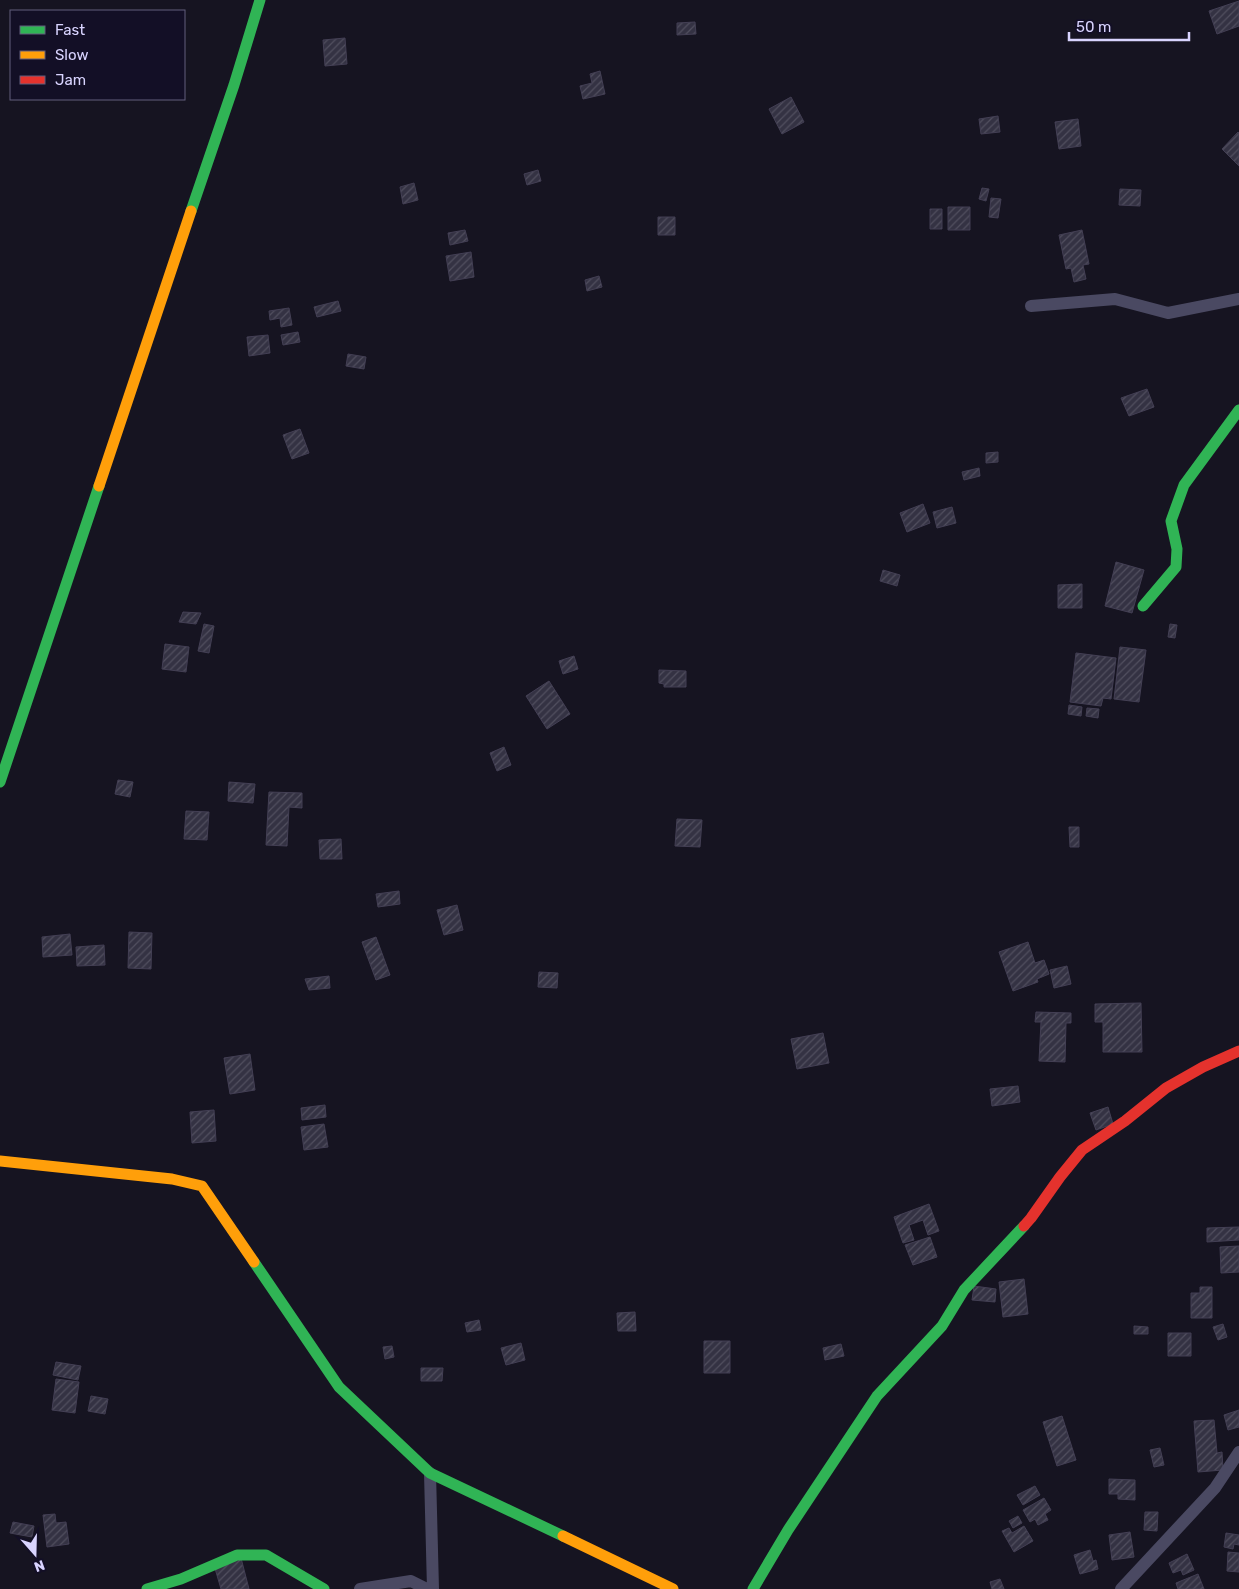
<svg xmlns="http://www.w3.org/2000/svg" width="1239" height="1589" font-family="Rubik,sans-serif">
<defs>
<pattern id="building-hatch" width="6" height="6" patternUnits="userSpaceOnUse" patternTransform="scale(1.25)"><rect width="6" height="6" fill="#343243"/><path d="M-1 1l2-2M0 6l6-6M5 7l2-2" fill="none" stroke="#514f5f"/></pattern>
</defs>
<rect width="100%" height="100%" fill="#161421"/>
<path fill="url(#building-hatch)" stroke="#433f54" d="M 1239,1 L 1239,26 L 1217,34 L 1209,11 Z
M 695,22 L 696,34 L 677,35 L 677,23 Z
M 345,38 L 347,64 L 325,66 L 323,40 Z
M 600,71 L 605,94 L 583,99 L 580,86 L 592,83 L 590,74 Z
M 791,97 L 804,122 L 782,134 L 769,109 Z
M 998,116 L 1000,132 L 981,134 L 979,119 Z
M 1078,119 L 1081,146 L 1059,149 L 1055,122 Z
M 1238,132 L 1239,133 L 1239,166 L 1222,149 Z
M 538,170 L 541,181 L 527,185 L 524,174 Z
M 414,183 L 418,200 L 403,204 L 400,187 Z
M 982,188 L 989,189 L 986,201 L 979,199 Z
M 1120,189 L 1141,190 L 1140,206 L 1119,205 Z
M 991,198 L 1001,199 L 998,218 L 989,217 Z
M 948,207 L 970,207 L 970,230 L 948,230 Z
M 930,209 L 942,209 L 942,229 L 930,229 Z
M 658,217 L 675,217 L 675,235 L 658,235 Z
M 465,230 L 468,241 L 450,245 L 448,233 Z
M 1082,230 L 1089,264 L 1083,265 L 1086,279 L 1074,282 L 1071,268 L 1066,269 L 1059,235 Z
M 471,252 L 474,277 L 450,281 L 446,256 Z
M 599,276 L 602,287 L 587,291 L 585,280 Z
M 338,301 L 341,311 L 317,317 L 314,307 Z
M 289,308 L 292,325 L 281,327 L 280,318 L 270,320 L 269,311 Z
M 298,332 L 300,342 L 283,345 L 281,335 Z
M 268,335 L 270,353 L 249,356 L 247,337 Z
M 348,354 L 366,357 L 364,369 L 346,366 Z
M 1147,389 L 1154,407 L 1129,416 L 1121,398 Z
M 300,429 L 309,453 L 292,459 L 283,435 Z
M 998,452 L 998,462 L 986,463 L 986,453 Z
M 979,468 L 980,476 L 964,480 L 962,472 Z
M 923,504 L 930,523 L 907,532 L 900,513 Z
M 952,507 L 956,523 L 937,528 L 933,512 Z
M 1116,562 L 1144,570 L 1132,613 L 1105,606 Z
M 883,570 L 900,575 L 897,586 L 880,581 Z
M 1082,584 L 1082,608 L 1058,608 L 1058,585 Z
M 183,612 L 201,613 L 196,624 L 179,622 Z
M 204,624 L 214,626 L 209,653 L 198,651 Z
M 1170,624 L 1177,625 L 1175,638 L 1168,637 Z
M 165,644 L 189,647 L 186,672 L 162,669 Z
M 1120,647 L 1146,650 L 1139,702 L 1114,699 Z
M 1076,653 L 1116,658 L 1111,699 L 1103,698 L 1101,706 L 1070,702 Z
M 574,656 L 578,669 L 563,674 L 559,661 Z
M 659,670 L 686,671 L 686,687 L 664,687 L 664,684 L 659,683 Z
M 549,681 L 570,714 L 547,729 L 526,696 Z
M 1069,705 L 1082,707 L 1081,716 L 1068,714 Z
M 1087,708 L 1099,709 L 1098,718 L 1086,716 Z
M 504,747 L 511,765 L 497,771 L 490,753 Z
M 118,780 L 133,782 L 130,797 L 115,794 Z
M 229,782 L 255,784 L 253,803 L 228,801 Z
M 269,792 L 302,793 L 302,808 L 289,807 L 287,846 L 266,845 Z
M 186,811 L 209,812 L 207,840 L 184,839 Z
M 677,819 L 702,820 L 700,847 L 675,846 Z
M 1069,827 L 1079,827 L 1079,847 L 1070,847 Z
M 341,839 L 342,859 L 320,859 L 319,840 Z
M 399,891 L 400,904 L 378,907 L 376,894 Z
M 457,905 L 463,930 L 444,935 L 437,910 Z
M 129,932 L 152,933 L 151,969 L 128,968 Z
M 70,934 L 72,955 L 43,957 L 42,937 Z
M 376,937 L 390,975 L 376,980 L 362,942 Z
M 1028,942 L 1035,963 L 1044,960 L 1049,974 L 1037,979 L 1038,982 L 1013,991 L 999,952 Z
M 104,945 L 105,965 L 77,966 L 76,947 Z
M 1067,966 L 1071,984 L 1054,988 L 1050,970 Z
M 539,972 L 558,973 L 557,988 L 538,987 Z
M 329,976 L 330,988 L 309,990 L 305,979 Z
M 1141,1003 L 1142,1052 L 1103,1052 L 1103,1022 L 1095,1022 L 1095,1004 Z
M 1036,1012 L 1071,1013 L 1071,1023 L 1066,1023 L 1065,1062 L 1039,1061 L 1041,1022 L 1035,1022 Z
M 823,1033 L 829,1063 L 797,1069 L 791,1039 Z
M 250,1054 L 255,1090 L 230,1094 L 224,1058 Z
M 1018,1086 L 1020,1102 L 992,1106 L 990,1089 Z
M 325,1105 L 326,1117 L 302,1120 L 301,1108 Z
M 1108,1107 L 1113,1124 L 1096,1130 L 1090,1113 Z
M 214,1110 L 216,1141 L 192,1143 L 190,1112 Z
M 324,1124 L 328,1147 L 304,1150 L 301,1127 Z
M 929,1204 L 939,1231 L 928,1235 L 923,1220 L 909,1225 L 914,1240 L 903,1243 L 894,1217 Z
M 1239,1227 L 1239,1240 L 1207,1242 L 1207,1228 Z
M 930,1237 L 937,1257 L 913,1265 L 905,1245 Z
M 1239,1246 L 1239,1272 L 1221,1273 L 1220,1247 Z
M 1024,1279 L 1028,1314 L 1003,1317 L 999,1282 Z
M 974,1286 L 996,1289 L 995,1302 L 972,1300 Z
M 1200,1287 L 1212,1287 L 1212,1318 L 1191,1318 L 1191,1293 L 1200,1293 Z
M 635,1312 L 636,1331 L 618,1331 L 617,1313 Z
M 479,1320 L 481,1330 L 467,1332 L 465,1323 Z
M 1223,1324 L 1227,1337 L 1218,1340 L 1213,1327 Z
M 1134,1326 L 1148,1327 L 1148,1334 L 1134,1334 Z
M 1168,1333 L 1191,1333 L 1191,1356 L 1168,1356 Z
M 704,1341 L 730,1341 L 730,1373 L 704,1373 Z
M 521,1343 L 525,1360 L 506,1365 L 501,1348 Z
M 841,1344 L 844,1356 L 825,1360 L 823,1348 Z
M 392,1346 L 394,1357 L 385,1359 L 383,1347 Z
M 56,1362 L 81,1366 L 78,1380 L 53,1375 Z
M 421,1368 L 443,1368 L 442,1381 L 421,1381 Z
M 56,1379 L 79,1382 L 75,1413 L 52,1410 Z
M 91,1396 L 108,1399 L 105,1414 L 88,1411 Z
M 1239,1410 L 1239,1427 L 1228,1430 L 1224,1415 Z
M 1062,1416 L 1076,1460 L 1057,1466 L 1043,1422 Z
M 1214,1420 L 1217,1453 L 1222,1452 L 1223,1470 L 1198,1472 L 1194,1421 Z
M 1160,1448 L 1164,1465 L 1154,1467 L 1150,1450 Z
M 1109,1479 L 1135,1480 L 1135,1500 L 1118,1499 L 1118,1494 L 1109,1494 Z
M 1035,1486 L 1040,1495 L 1023,1505 L 1017,1495 Z
M 1044,1498 L 1051,1510 L 1045,1514 L 1048,1520 L 1038,1525 L 1035,1519 L 1030,1522 L 1023,1510 Z
M 1145,1512 L 1158,1512 L 1157,1531 L 1144,1530 Z
M 55,1514 L 56,1523 L 66,1522 L 69,1544 L 47,1547 L 43,1515 Z
M 1018,1516 L 1022,1523 L 1013,1528 L 1009,1521 Z
M 13,1522 L 34,1526 L 32,1537 L 10,1533 Z
M 1024,1526 L 1033,1541 L 1014,1552 L 1002,1531 L 1009,1528 L 1012,1533 Z
M 1130,1532 L 1134,1557 L 1112,1560 L 1109,1535 Z
M 1226,1533 L 1239,1535 L 1239,1545 L 1234,1544 L 1233,1549 L 1224,1547 Z
M 1090,1550 L 1093,1561 L 1096,1560 L 1098,1569 L 1080,1574 L 1074,1555 Z
M 1228,1552 L 1239,1553 L 1239,1572 L 1227,1571 Z
M 1187,1554 L 1194,1570 L 1183,1575 L 1181,1570 L 1173,1573 L 1169,1563 Z
M 241,1558 L 249,1589 L 221,1589 L 214,1565 Z
M 1198,1574 L 1204,1589 L 1178,1589 L 1176,1583 Z
M 1000,1579 L 1004,1589 L 992,1589 L 990,1582 Z"/>
<g fill="none" stroke-linecap="round" stroke-linejoin="round">
<path stroke="#4a4962" stroke-width="12" d="M 1031,306 L 1115,299 L 1168,313 L 1239,299
M 430,1473 L 433,1589
M 360,1589 L 411,1581 L 427,1589
M 1121,1589 L 1215,1488 L 1239,1452"/>
<path stroke="#30b455" stroke-width="11" d="M 191,211 L 234,85 L 260,0
M 1143,606 L 1176,567 L 1177,549 L 1171,521 L 1184,485 L 1239,410
M 0,782 L 99,486
M 254,1262 L 339,1387 L 430,1473 L 563,1536
M 147,1589 L 181,1579 L 237,1555 L 266,1555 L 324,1589
M 753,1589 L 788,1530 L 877,1396 L 942,1326 L 964,1290 L 1024,1226"/>
<path stroke="#ff9f0a" stroke-width="11" d="M 99,486 L 191,211
M 0,1161 L 172,1179 L 202,1186 L 254,1262
M 563,1536 L 673,1589"/>
<path stroke="#e5322d" stroke-width="11" d="M 1024,1226 L 1031,1218 L 1060,1177 L 1082,1150 L 1125,1121 L 1166,1088 L 1203,1067 L 1239,1051"/>
</g>
<rect x="10" y="10" width="175" height="90" fill="#130f26" stroke="#625e7d"/>
<rect x="20" y="26" width="25" height="8" fill="#30b455" stroke="#625e7d"/>
<text x="55" y="35" font-size="15" fill="#d9d4ff">Fast</text>
<rect x="20" y="51" width="25" height="8" fill="#ff9f0a" stroke="#625e7d"/>
<text x="55" y="60" font-size="15" fill="#d9d4ff">Slow</text>
<rect x="20" y="76" width="25" height="8" fill="#e5322d" stroke="#625e7d"/>
<text x="55" y="85" font-size="15" fill="#d9d4ff">Jam</text>
<g transform="translate(35 1554) rotate(160)" stroke="#130f26" stroke-width="4" paint-order="stroke">
<path d="M0-4L9 19L0 12L-9 19Z" fill="#d9d4ff"/>
<text y="-8" font-size="14" font-weight="bold" text-anchor="middle" fill="#d9d4ff">N</text>
</g>
<path d="M1069 32v8h120v-8" fill="none" stroke="#d9d4ff" stroke-width="2.5"/>
<text x="1076" y="32" font-size="15" fill="#d9d4ff" stroke="#130f26" stroke-width="4" paint-order="stroke">50 m</text>
</svg>
